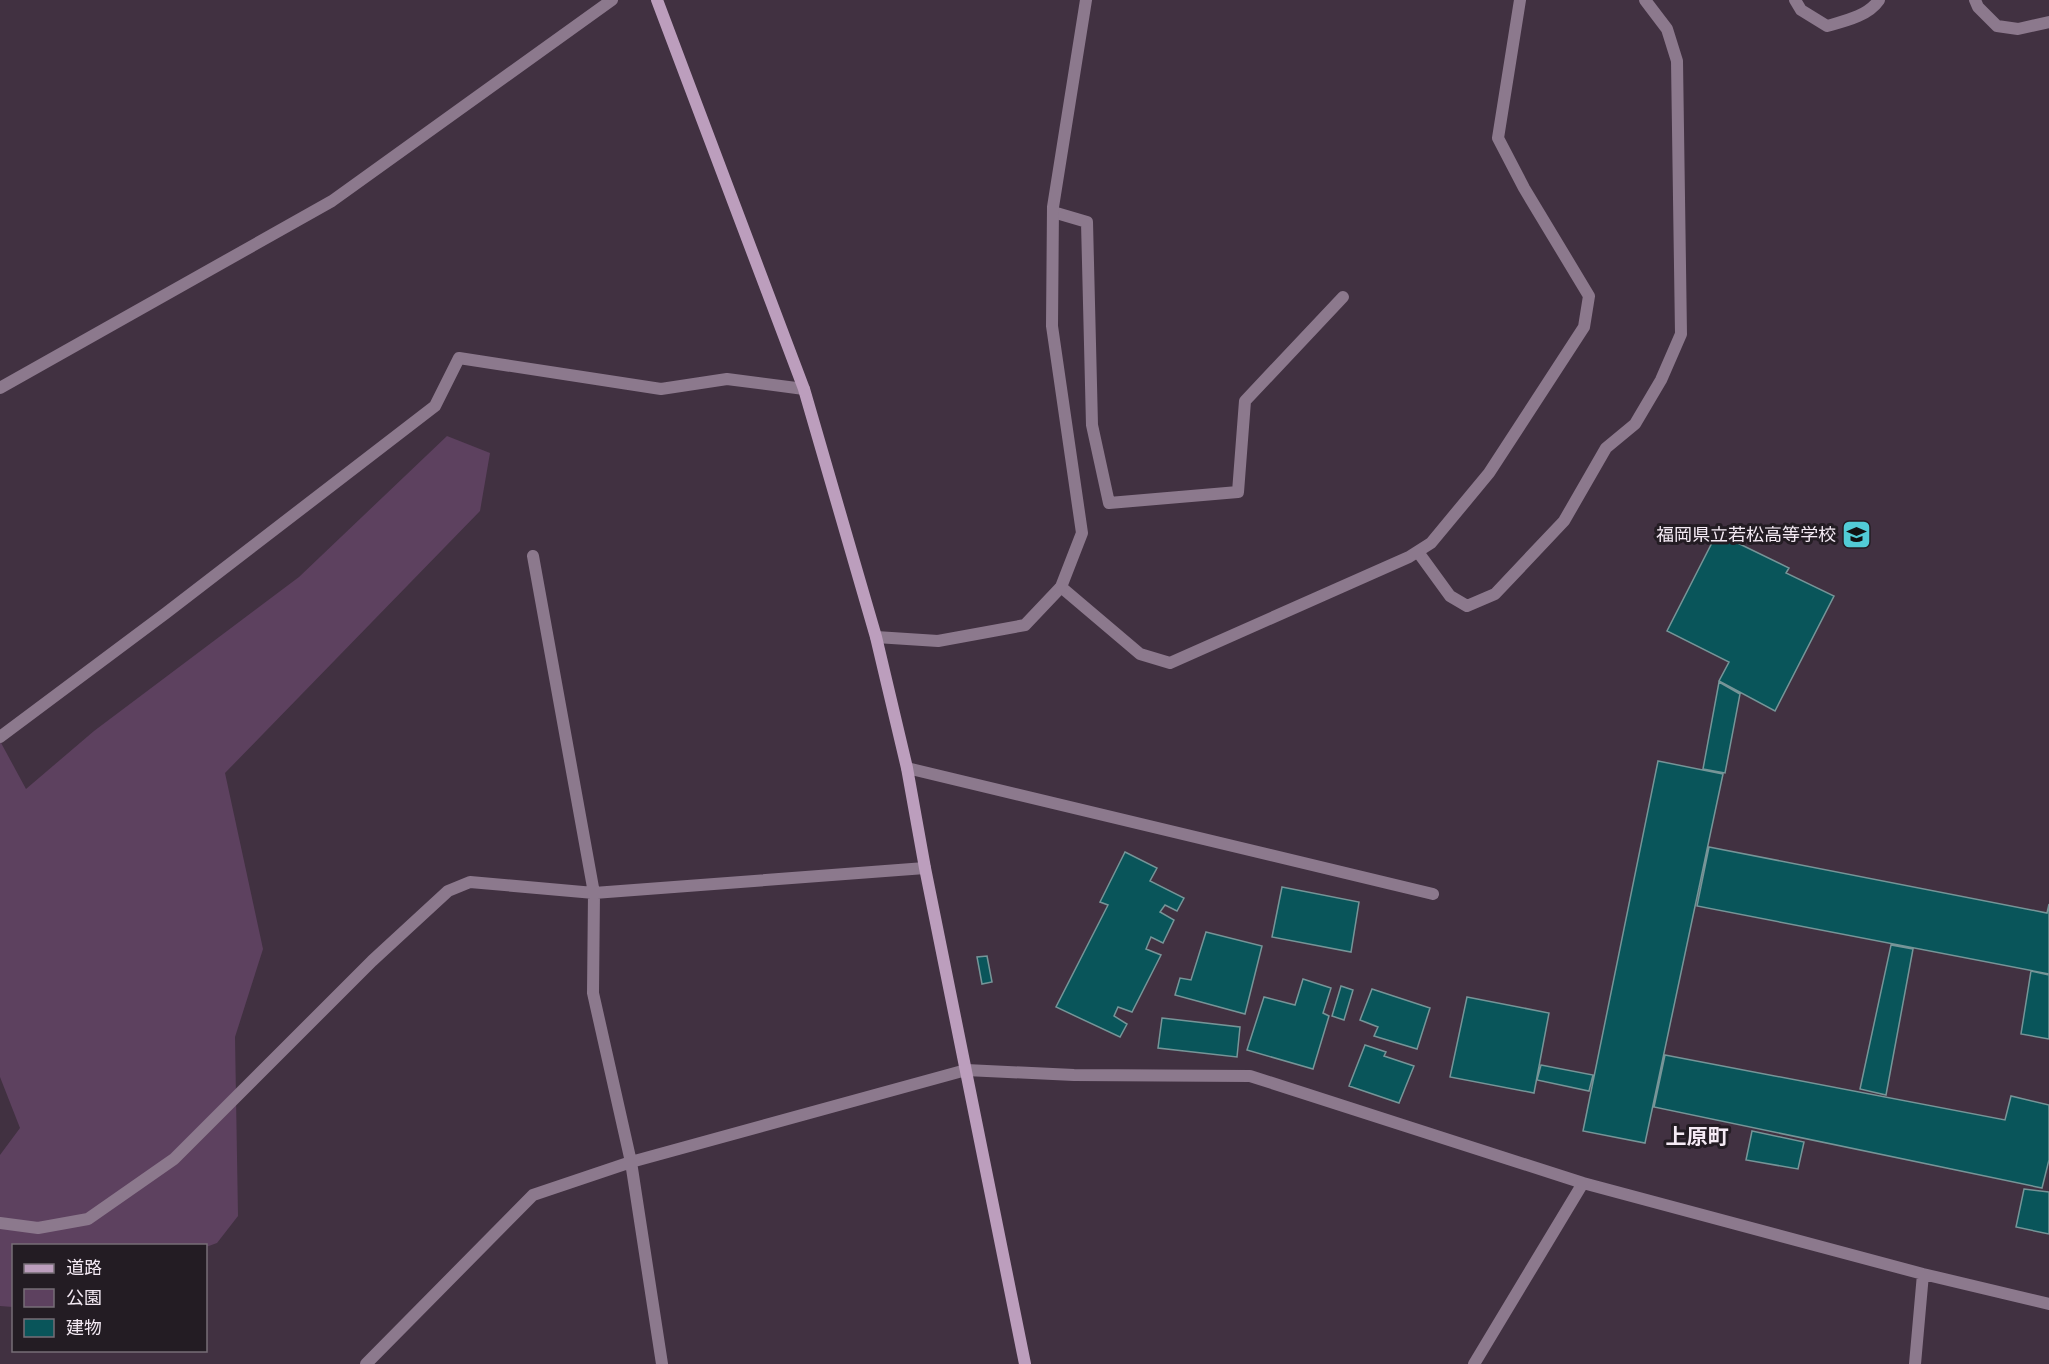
<svg xmlns="http://www.w3.org/2000/svg" width="2049" height="1364" font-family="Ubuntu,'Noto Sans JP',sans-serif">
<rect width="100%" height="100%" fill="#413141"/>
<path fill="#5d415f" d="M 447,436 L 490,453 L 480,511 L 225,773 L 263,949 L 235,1037 L 238,1216 L 217,1243 L 206,1247 L 206,1246 L 14,1246 L 13,1307 L 0,1306 L 0,1155 L 20,1128 L 0,1077 L 0,741 L 26,789 L 94,731 L 299,577 Z"/>
<path fill="#09555a" stroke="#769598" stroke-width="1.5" d="M 1717,533 L 1789,568 L 1786,573 L 1834,596 L 1775,711 L 1719,681 L 1729,662 L 1667,631 Z
M 1719,682 L 1740,694 L 1725,773 L 1703,769 Z
M 1658,761 L 1723,774 L 1645,1143 L 1583,1131 Z
M 1709,847 L 2047,913 L 2049,904 L 2049,974 L 1697,906 Z
M 1125,852 L 1157,868 L 1150,881 L 1184,898 L 1177,911 L 1165,905 L 1160,912 L 1174,920 L 1163,943 L 1151,937 L 1146,949 L 1161,955 L 1132,1012 L 1118,1007 L 1114,1016 L 1127,1024 L 1120,1037 L 1056,1007 L 1108,905 L 1100,902 Z
M 1282,887 L 1359,902 L 1351,952 L 1272,937 Z
M 1206,932 L 1262,946 L 1245,1014 L 1175,995 L 1180,978 L 1191,980 Z
M 1891,945 L 1913,949 L 1886,1095 L 1860,1089 Z
M 987,956 L 992,982 L 982,984 L 977,957 Z
M 2031,971 L 2049,975 L 2049,1039 L 2021,1034 Z
M 1303,979 L 1331,988 L 1323,1013 L 1329,1016 L 1313,1069 L 1247,1050 L 1264,997 L 1295,1005 Z
M 1341,986 L 1353,990 L 1344,1020 L 1332,1016 Z
M 1372,989 L 1430,1008 L 1417,1049 L 1374,1036 L 1378,1027 L 1360,1020 Z
M 1467,997 L 1549,1013 L 1534,1093 L 1450,1077 Z
M 1162,1018 L 1240,1027 L 1237,1057 L 1158,1048 Z
M 1365,1045 L 1386,1052 L 1384,1056 L 1414,1066 L 1399,1103 L 1349,1086 Z
M 1665,1055 L 2005,1120 L 2011,1096 L 2049,1105 L 2049,1160 L 2042,1188 L 1654,1107 Z
M 1541,1065 L 1593,1075 L 1589,1091 L 1537,1080 Z
M 1752,1131 L 1804,1142 L 1798,1169 L 1746,1160 Z
M 2024,1189 L 2049,1192 L 2049,1234 L 2016,1227 Z"/>
<g fill="none" stroke-linecap="round" stroke-linejoin="round">
<path stroke="#8c798d" stroke-width="12" d="M 1053,212 L 1087,222 L 1092,425 L 1109,503 L 1238,492 L 1245,401 L 1343,297
M 1418,552 L 1450,596 L 1467,606 L 1495,594 L 1564,521 L 1606,448 L 1635,424 L 1661,380 L 1681,334 L 1677,61 L 1667,29 L 1645,0
M 1061,587 L 1140,654 L 1170,663 L 1409,557 L 1431,543 L 1489,473 L 1584,327 L 1589,296 L 1524,188 L 1498,138 L 1520,0"/>
<path stroke="#8c798d" stroke-width="12" d="M 1795,0 L 1801,10 L 1827,26 C 1845,21 1868,16 1879,0
M 1975,0 L 1978,7 L 1997,26 L 2018,29 L 2049,22
M 0,388 L 332,201 L 612,0
M 533,556 L 594,893 L 593,993 L 631,1162 L 662,1364
M 876,637 L 938,641 L 1025,625 L 1061,587 L 1082,533 L 1052,326 L 1053,207 L 1086,0
M 0,737 L 166,613 L 435,406 L 459,358 L 661,389 L 727,379 L 804,389
M 907,768 L 1433,894
M 0,1223 L 38,1228 L 88,1219 L 174,1159 L 372,961 L 448,891 L 470,882 L 594,893 L 925,868
M 366,1364 L 533,1195 L 631,1162 L 966,1070 L 1074,1075 L 1250,1076 L 1583,1183 L 1923,1274 L 2049,1304
M 1474,1364 L 1583,1183
M 1915,1364 L 1923,1274"/>
<path stroke="#bc9ebd" stroke-width="12" d="M 657,0 L 804,389 L 876,637 L 907,768 L 925,868 L 1025,1364"/>
</g>
<defs>
<symbol id="school-square" viewBox="-11 -11 22 22"><rect x="-9" y="-9" width="18" height="18" rx="4" fill="#52ccd6" stroke="#231c23"/><path d="M0-5L7-2L0 1L-7-2ZM-4 1L0 2.5L4 1V4Q0 6-4 4Z" fill="#111"/></symbol>
</defs>
<g fill-rule="evenodd">
<use href="#school-square" x="1840" y="518" width="33" height="33"/>
</g>
<g text-anchor="middle" dominant-baseline="central" stroke-width="6" stroke-linejoin="round" paint-order="stroke">
<g font-size="18" fill="#f4eaf4" stroke="#231c23" text-anchor="end">
<text x="1836" y="534">福岡県立若松高等学校</text>
</g>
<g font-size="21" font-weight="bold" fill="#f4eaf4" stroke="#231c23">
<text x="1697" y="1136">上原町</text>
</g>
</g>
<rect x="12" y="1244" width="195" height="108" fill="#231c23" stroke="#776e77" stroke-width="1.5"/>
<rect x="24" y="1264" width="30" height="9" fill="#bc9ebd" stroke="#776e77" stroke-width="1.5"/>
<text x="66" y="1274" font-size="18" fill="#f4eaf4">道路</text>
<rect x="24" y="1289" width="30" height="18" fill="#5d415f" stroke="#776e77" stroke-width="1.5"/>
<text x="66" y="1304" font-size="18" fill="#f4eaf4">公園</text>
<rect x="24" y="1319" width="30" height="18" fill="#09555a" stroke="#776e77" stroke-width="1.5"/>
<text x="66" y="1334" font-size="18" fill="#f4eaf4">建物</text>
</svg>
